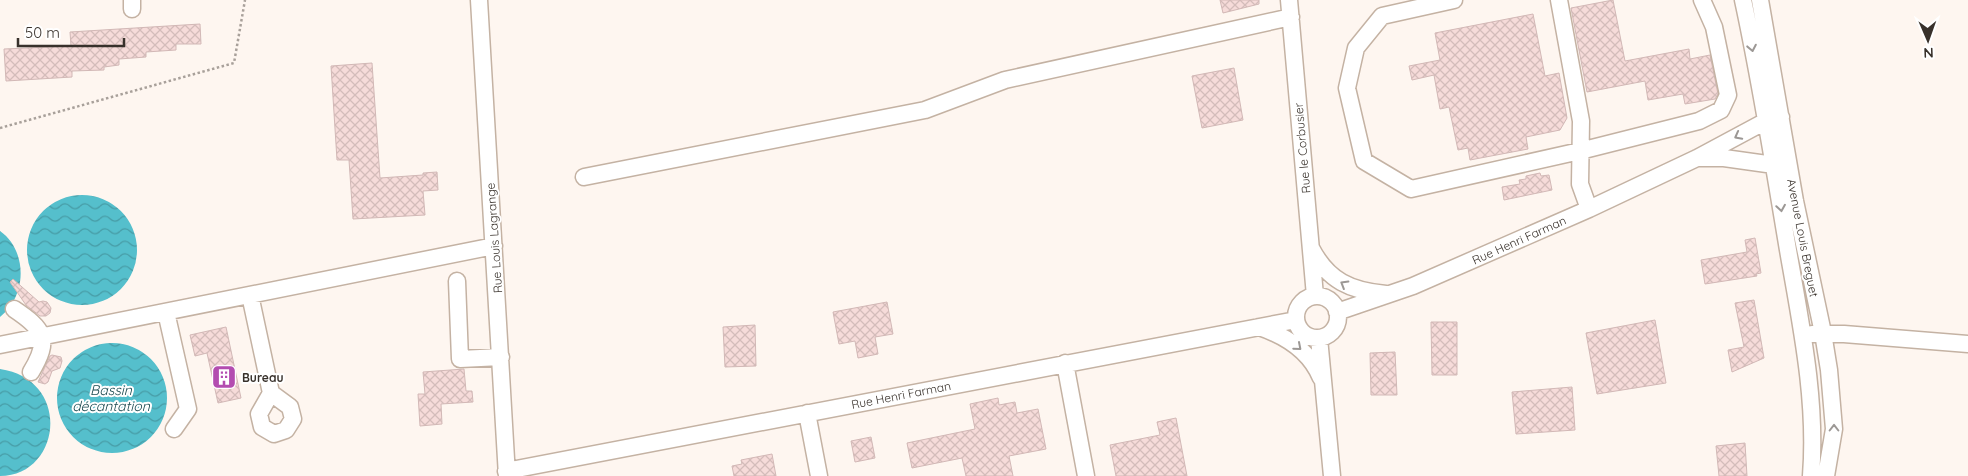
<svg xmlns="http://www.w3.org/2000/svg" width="1968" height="476" font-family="Quicksand,sans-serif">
<defs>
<pattern id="water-waves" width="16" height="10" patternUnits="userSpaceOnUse" patternTransform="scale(1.25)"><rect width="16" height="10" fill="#55bfcc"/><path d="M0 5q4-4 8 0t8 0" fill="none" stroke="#479ca6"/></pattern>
<pattern id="building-cross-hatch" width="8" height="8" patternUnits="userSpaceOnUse" patternTransform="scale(1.25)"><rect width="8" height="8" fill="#f6dbd9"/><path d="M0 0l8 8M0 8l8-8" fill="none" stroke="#d4bcba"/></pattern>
</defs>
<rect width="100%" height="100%" fill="#fef6f0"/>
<path fill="url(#water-waves)" d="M27 250a55 55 0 1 1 110 0a55 55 0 1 1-110 0Z
M 0,231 C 23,247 27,282 11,305 C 8,310 4,313 0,317 Z
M57 398a55 55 0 1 1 110 0a55 55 0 1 1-110 0Z
M 0,369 C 73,380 61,476 0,476 Z"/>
<path fill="url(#building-cross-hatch)" stroke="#d2b8b6" d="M 1220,0 L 1259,0 L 1259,4 L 1223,13 Z
M 1613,0 L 1625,61 L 1689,49 L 1690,59 L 1710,55 L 1718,94 L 1715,99 L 1685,104 L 1683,94 L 1648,100 L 1645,81 L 1587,92 L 1571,8 Z
M 1533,14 L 1545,76 L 1559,73 L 1567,118 L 1560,130 L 1526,137 L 1528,149 L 1470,160 L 1468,148 L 1458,150 L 1449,107 L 1440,109 L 1434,75 L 1412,80 L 1409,66 L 1440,60 L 1435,33 Z
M 200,24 L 201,44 L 176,44 L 176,50 L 146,52 L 146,57 L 119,59 L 119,65 L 104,67 L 104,70 L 72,71 L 72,77 L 6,81 L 4,49 L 71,46 L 70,32 Z
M 372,63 L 380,178 L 423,175 L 423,173 L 437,172 L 438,190 L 423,191 L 425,215 L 353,219 L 349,160 L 337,160 L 331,66 Z
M 1234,68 L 1243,120 L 1202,128 L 1192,76 Z
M 1540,173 L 1541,176 L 1549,175 L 1552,190 L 1504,200 L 1502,187 L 1520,184 L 1519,180 L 1526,179 L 1526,176 Z
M 1755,238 L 1761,273 L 1756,274 L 1757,276 L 1705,284 L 1701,260 L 1747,252 L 1745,240 Z
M 13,279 L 39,302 L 43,301 L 47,302 L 51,308 L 50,313 L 46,316 L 40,316 L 26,305 L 10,282 Z
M 1754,300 L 1764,358 L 1732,372 L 1728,350 L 1744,347 L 1735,303 Z
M 887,302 L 893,334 L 875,337 L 878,354 L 858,358 L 855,341 L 839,344 L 833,312 Z
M 1655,320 L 1666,383 L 1597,394 L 1586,333 Z
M 1431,322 L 1457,322 L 1457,375 L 1432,375 Z
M 755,325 L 756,366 L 725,367 L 723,327 Z
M 226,327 L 241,398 L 218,403 L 207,353 L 195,356 L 190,335 Z
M 1395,352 L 1397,395 L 1371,395 L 1370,353 Z
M 52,355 L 61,357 L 62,361 L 60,368 L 52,371 L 48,382 L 45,384 L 38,382 L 50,356 Z
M 464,369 L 466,391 L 472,391 L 473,402 L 441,404 L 442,424 L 420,426 L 418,394 L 425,394 L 423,372 Z
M 1572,387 L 1575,430 L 1516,434 L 1512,392 Z
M 998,398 L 999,405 L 1015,402 L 1017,413 L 1038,409 L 1046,449 L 1009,456 L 1013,476 L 966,476 L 962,458 L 912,468 L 907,443 L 975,429 L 970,404 Z
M 1176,418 L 1187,476 L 1116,476 L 1110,445 L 1160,435 L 1157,422 Z
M 871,437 L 875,458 L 855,462 L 851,441 Z
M 1745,443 L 1747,476 L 1719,476 L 1716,446 Z
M 772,454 L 776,476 L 734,476 L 732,466 L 742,464 L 741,460 Z"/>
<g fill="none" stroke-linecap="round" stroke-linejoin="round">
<defs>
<path id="minor" d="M 132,0 L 132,9
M 479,0 L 507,476
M 1289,0 L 1315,296
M 1454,0 L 1382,16 L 1356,48 L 1347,88 L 1364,161 L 1411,189 L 1580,151 L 1699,121 L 1721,110 L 1728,95 L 1714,27 L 1702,0
M 1559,0 L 1581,121 L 1580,184 L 1589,209
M 1743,0 C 1761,83 1774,167 1788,250 C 1801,325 1817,400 1811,476
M 1760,0 L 1795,201 L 1823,333 L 1829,370 L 1834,429 L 1826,476
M 1700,158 L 1724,158 L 1774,165 L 1784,163
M 584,177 L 925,110 L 1005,80 L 1291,17
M 1311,248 C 1328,281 1351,291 1386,294
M 457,281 L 460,359 L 501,357
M 250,295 L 271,393 L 259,414 L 262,427 L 274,434 L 286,430 L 293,419 L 290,407 L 271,393
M1296 317a21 21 0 1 1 42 0a21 21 0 1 1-42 0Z
M 14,309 C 44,329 51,339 31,372
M 166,312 L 188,409 L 174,429
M 1337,312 L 1413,286 L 1589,209 L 1697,158 L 1766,121 L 1781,117
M 1259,327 C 1286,336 1310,351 1321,378
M 1812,334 L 1844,334 L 1968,344
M 1319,338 L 1332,476
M 0,345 L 494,246
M 1065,363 L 1086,476
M 807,413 L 819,476
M 506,471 L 1296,320"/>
</defs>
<use href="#minor" stroke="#c4b2a3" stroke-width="19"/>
<path stroke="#a8a09a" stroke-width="2.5" stroke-dasharray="2.5 2.5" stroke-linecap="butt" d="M 0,128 L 234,63 L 245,0"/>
<use href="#minor" stroke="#fff" stroke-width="16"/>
</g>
<defs><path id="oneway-chevron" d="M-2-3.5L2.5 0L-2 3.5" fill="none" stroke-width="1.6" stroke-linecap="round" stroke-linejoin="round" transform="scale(1.25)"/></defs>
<g stroke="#9c9895">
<use href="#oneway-chevron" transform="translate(1752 48) rotate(79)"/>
<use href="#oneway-chevron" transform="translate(1738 136) rotate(152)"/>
<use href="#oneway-chevron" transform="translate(1781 208) rotate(81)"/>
<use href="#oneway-chevron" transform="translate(1344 284) rotate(-149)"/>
<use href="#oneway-chevron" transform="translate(1298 347) rotate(41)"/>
<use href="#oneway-chevron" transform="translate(1834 428) rotate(-90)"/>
</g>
<defs>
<symbol id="building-square" viewBox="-11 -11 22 22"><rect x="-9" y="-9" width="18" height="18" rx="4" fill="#b34cb0" stroke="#fff"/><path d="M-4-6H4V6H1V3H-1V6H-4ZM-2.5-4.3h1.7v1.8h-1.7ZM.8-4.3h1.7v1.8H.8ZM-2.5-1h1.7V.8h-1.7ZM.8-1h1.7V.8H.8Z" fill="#fff"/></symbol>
</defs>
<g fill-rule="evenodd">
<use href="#building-square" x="210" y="363" width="28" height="28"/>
</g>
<g text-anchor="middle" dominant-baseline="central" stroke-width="4" stroke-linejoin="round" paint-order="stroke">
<g font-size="12" fill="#38312b" stroke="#fff">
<text transform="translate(1302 148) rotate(-95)">Rue le Corbusier</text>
<text transform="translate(494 238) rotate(-94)">Rue Louis Lagrange</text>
<text transform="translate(1803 238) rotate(79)">Avenue Louis Breguet</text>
<text transform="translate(1519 240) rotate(-24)">Rue Henri Farman</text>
<text transform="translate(901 395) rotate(-11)">Rue Henri Farman</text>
</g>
<g font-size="12" font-weight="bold" fill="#38312b" stroke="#fff" text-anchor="start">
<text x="242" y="377">Bureau</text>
</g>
<g font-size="14" font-style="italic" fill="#1a494f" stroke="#fff">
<text x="111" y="390">Bassin<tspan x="111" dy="16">décantation</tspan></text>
</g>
</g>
<g transform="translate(1928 40) rotate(178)" stroke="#ffffff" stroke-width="4" paint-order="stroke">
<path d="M0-4L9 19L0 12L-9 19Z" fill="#38312b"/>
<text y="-8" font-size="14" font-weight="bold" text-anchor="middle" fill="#38312b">N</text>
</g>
<path d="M18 38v8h106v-8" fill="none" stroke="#38312b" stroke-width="2.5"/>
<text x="25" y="38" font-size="15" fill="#38312b" stroke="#ffffff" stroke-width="4" paint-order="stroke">50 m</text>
</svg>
